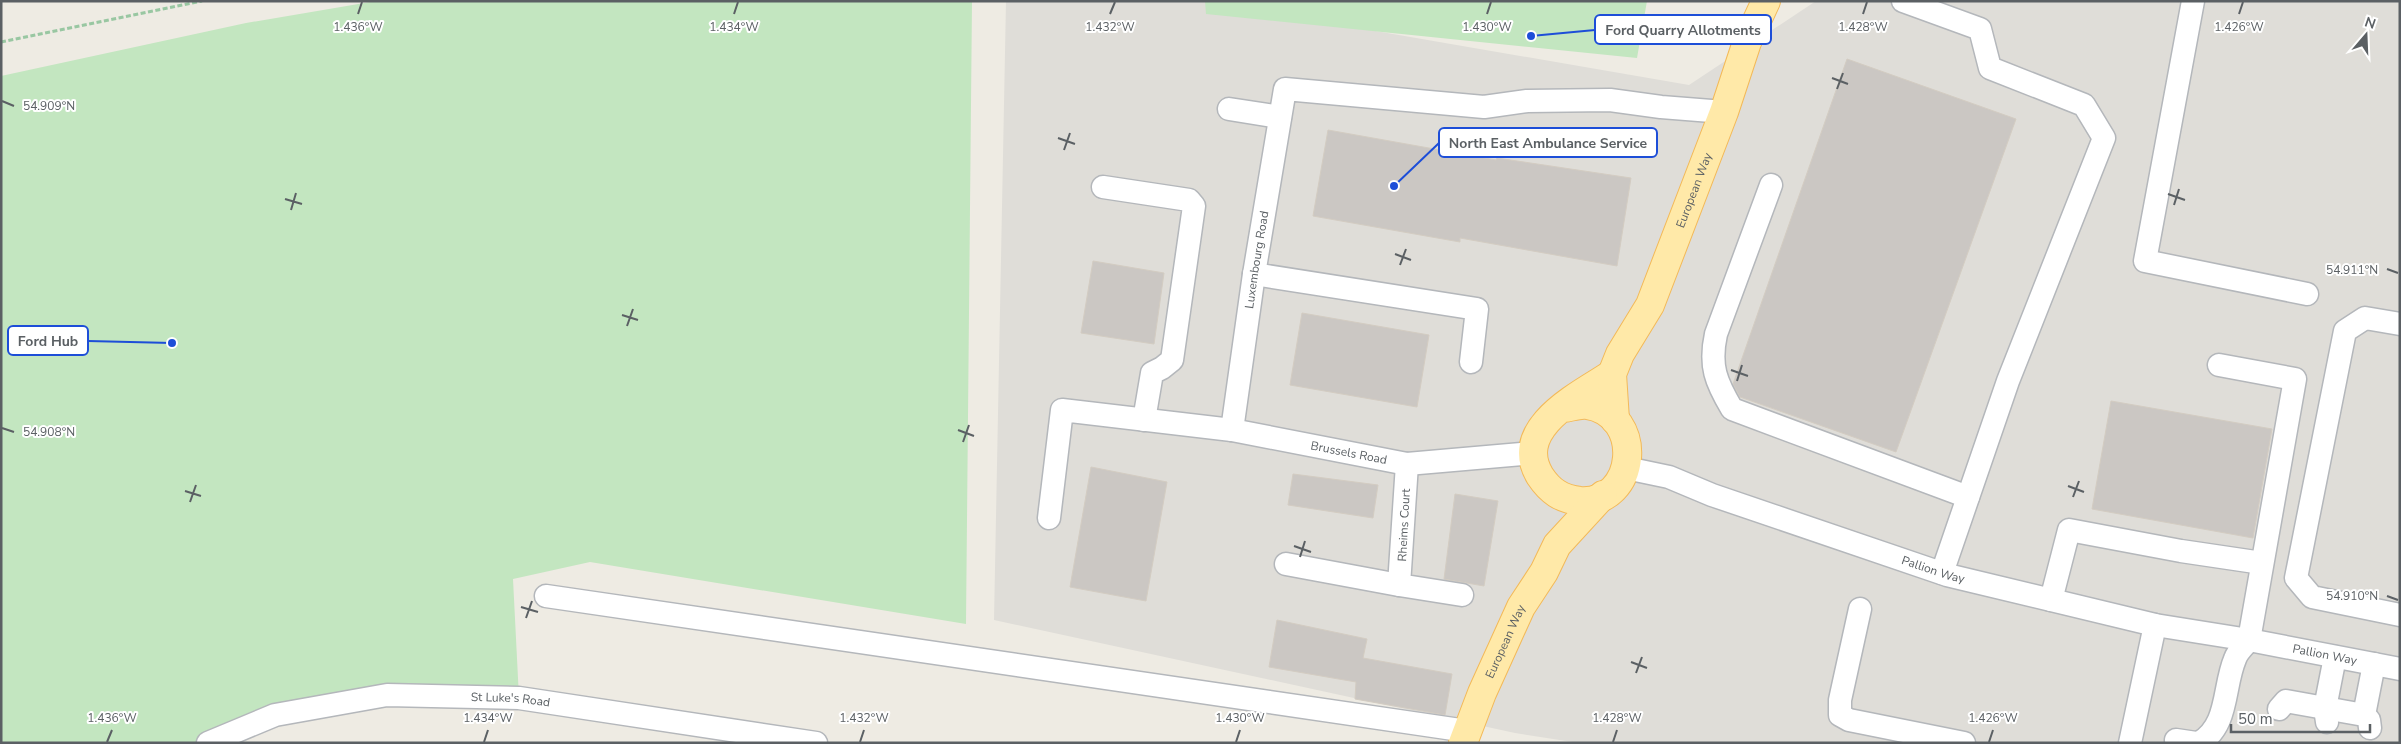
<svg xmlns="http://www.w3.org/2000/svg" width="2401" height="744" font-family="'Nunito Sans',sans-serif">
<rect width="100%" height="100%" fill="#eeebe3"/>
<path fill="#dfddd8" d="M 1006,1 L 1202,1 L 1689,85 L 1816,1 L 2400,1 L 2400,743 L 1579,743 L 1515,733 L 994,620 Z"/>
<path fill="#c3e6c0" d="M 376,1 L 972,1 L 966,624 L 590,562 L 513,579 L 519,698 L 387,695 L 208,743 L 1,743 L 1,76 L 246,23 Z
M 1205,1 L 1647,1 L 1637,58 L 1206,14 Z"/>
<path fill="#cbc7c3" stroke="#d3ccc2" d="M 1847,59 L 2016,119 L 1896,452 L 1740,397 L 1733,384 Z
M 1328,130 L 1496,160 L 1497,158 L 1631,178 L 1617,266 L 1460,238 L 1460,242 L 1313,216 Z
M 1093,261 L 1164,273 L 1154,344 L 1081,333 Z
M 1302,313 L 1429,335 L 1417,407 L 1290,385 Z
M 2111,401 L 2272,429 L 2253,538 L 2092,509 Z
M 1091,467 L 1167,482 L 1146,601 L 1070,587 Z
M 1293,474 L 1378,485 L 1373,518 L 1288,505 Z
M 1455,494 L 1498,501 L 1484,586 L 1444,579 Z
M 1277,620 L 1367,639 L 1363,658 L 1452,674 L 1445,715 L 1355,699 L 1356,682 L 1269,667 Z"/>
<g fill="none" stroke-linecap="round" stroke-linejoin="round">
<defs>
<g id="minor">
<path d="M 1903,1 L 1980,29 L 1990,68 L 2084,105 L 2104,138 L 2008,381 L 1942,573"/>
<path d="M 2193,1 L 2145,261 L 2307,294"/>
<path d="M 1229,109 L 1280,117"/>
<path d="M 1771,185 L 1716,334 C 1709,366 1716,382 1732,409 L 1968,497"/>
<path d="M 1103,187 L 1189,200 L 1194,206 L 1172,360 L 1162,368 L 1152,373 L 1144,420"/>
<path d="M 1254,274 L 1477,309 L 1471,362"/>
<path d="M 2400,324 L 2365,318 L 2345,331 L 2296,578 L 2312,597 L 2400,615"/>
<path id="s1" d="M 1232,430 L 1254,274 L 1285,89 L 1484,107 L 1527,101 L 1610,100 L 1661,107 L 1724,112"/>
<path d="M 1407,464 L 1399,585 L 1462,595"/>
<path id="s2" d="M 1626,468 L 1669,477 L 1712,495 L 1947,575 L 2155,625 L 2249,640 L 2400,669"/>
<path id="s3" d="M 1049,518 L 1062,410 L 1232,430 L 1407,464 L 1533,453"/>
<path d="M 1286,564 L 1399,585"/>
<path d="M 546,596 L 1467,731"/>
<path d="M 2051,600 L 2069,530 L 2181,551 L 2262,563"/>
<path d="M 1860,609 L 1840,700 L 1840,715 L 1849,720 L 1964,743"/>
<path d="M 2279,709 L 2286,701 L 2364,715 L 2369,720 L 2370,728"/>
<path d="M 2364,715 L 2374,664"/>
<path d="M 2327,722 L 2325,708 L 2335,657"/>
<path d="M 2176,740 L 2196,743"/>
<path id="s4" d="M 208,743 L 275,715 L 387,695 L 519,698 L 816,743"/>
<path d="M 2130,743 L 2155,625"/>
<path d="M 2199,743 C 2229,726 2223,687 2235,659 C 2237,652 2244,646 2249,640 L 2295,379 L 2219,365"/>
</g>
<g id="major">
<path d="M 1564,408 C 1571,407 1580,404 1587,405 C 1646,414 1637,505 1580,501 C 1561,499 1550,491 1540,476 C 1511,428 1580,395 1612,374"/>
<path id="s5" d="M 1615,420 L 1612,374 L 1620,354 L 1650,305 L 1724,112 L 1747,42 L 1766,1"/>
<path id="s6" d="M 1463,743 L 1482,693 L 1521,607 L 1544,572 L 1557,545 L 1603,495"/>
</g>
</defs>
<use href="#minor" stroke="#b4b7bb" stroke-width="25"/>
<use href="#major" stroke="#f3b958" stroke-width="30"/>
<path stroke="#99c7a2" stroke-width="3" stroke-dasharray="5 2.5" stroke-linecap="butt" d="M 1,42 L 202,1"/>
<use href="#minor" stroke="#fff" stroke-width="22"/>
<use href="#major" stroke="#ffe9a8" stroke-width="28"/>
</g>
<path fill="none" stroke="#5b6064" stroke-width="2" d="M 358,14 L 362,2M 734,14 L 738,2M 1110,14 L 1115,2M 1487,14 L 1491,2M 1863,14 L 1867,2M 2239,14 L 2243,2M 1832,78 L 1848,84M 1837,89 L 1843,73M 2,101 L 14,106M 1058,138 L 1075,144M 1064,150 L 1070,133M 2168,194 L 2185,200M 285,199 L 302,204M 2174,205 L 2179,189M 291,210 L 296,193M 1395,254 L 1411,260M 1400,265 L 1406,249M 2387,269 L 2398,273M 622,315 L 638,320M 627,326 L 633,309M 1731,370 L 1748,376M 1737,381 L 1742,365M 2,428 L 14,432M 958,430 L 974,436M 963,442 L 969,425M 2068,486 L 2084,492M 185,491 L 201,496M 2073,497 L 2079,481M 190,502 L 196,485M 1294,546 L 1311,552M 1300,557 L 1305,541M 2387,596 L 2398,600M 521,607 L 538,612M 526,618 L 532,601M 1631,662 L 1647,668M 1636,673 L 1642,657M 107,742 L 112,730M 484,742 L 488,730M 860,742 L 864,730M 1236,742 L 1240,730M 1613,742 L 1617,730M 1989,742 L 1993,730"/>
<g text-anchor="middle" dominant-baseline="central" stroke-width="4" stroke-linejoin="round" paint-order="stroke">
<g font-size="12" fill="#5b6064" stroke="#fff">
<text stroke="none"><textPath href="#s5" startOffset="248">European Way</textPath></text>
<text stroke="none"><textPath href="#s1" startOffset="172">Luxembourg Road</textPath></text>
<text stroke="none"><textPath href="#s3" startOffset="399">Brussels Road</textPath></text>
<text transform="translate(1404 525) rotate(-87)">Rheims Court</text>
<text stroke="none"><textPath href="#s2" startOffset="324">Pallion Way</textPath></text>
<text stroke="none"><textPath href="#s6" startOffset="110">European Way</textPath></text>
<text stroke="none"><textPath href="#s2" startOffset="725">Pallion Way</textPath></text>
<text stroke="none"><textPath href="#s4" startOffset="310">St Luke's Road</textPath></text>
</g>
</g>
<g font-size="12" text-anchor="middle" fill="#5b6064" stroke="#fff" stroke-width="4" stroke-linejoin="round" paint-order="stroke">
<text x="358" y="31">1.436°W</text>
<text x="734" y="31">1.434°W</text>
<text x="1110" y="31">1.432°W</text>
<text x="1487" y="31">1.430°W</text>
<text x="1863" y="31">1.428°W</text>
<text x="2239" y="31">1.426°W</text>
<text x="49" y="110">54.909°N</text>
<text x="2352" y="274">54.911°N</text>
<text x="49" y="436">54.908°N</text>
<text x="2352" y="600">54.910°N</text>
<text x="112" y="722">1.436°W</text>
<text x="488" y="722">1.434°W</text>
<text x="864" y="722">1.432°W</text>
<text x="1240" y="722">1.430°W</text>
<text x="1617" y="722">1.428°W</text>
<text x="1993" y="722">1.426°W</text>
</g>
<path fill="none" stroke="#1d4ed8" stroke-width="2" d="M1531 36L1595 30M1394 186L1439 143M172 343L88 341"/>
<g fill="#1d4ed8" stroke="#fff" stroke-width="2">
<circle cx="1531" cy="36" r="5"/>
<circle cx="1394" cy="186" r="5"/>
<circle cx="172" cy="343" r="5"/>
</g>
<g fill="#fff" stroke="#1d4ed8" stroke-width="2">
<rect x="1595" y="15" width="176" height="29" rx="5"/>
<rect x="1439" y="128" width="218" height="29" rx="5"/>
<rect x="8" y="326" width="80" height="29" rx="5"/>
</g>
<g font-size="14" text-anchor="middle" font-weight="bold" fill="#5b6064">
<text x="1683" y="35">Ford Quarry Allotments</text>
<text x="1548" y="148">North East Ambulance Service</text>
<text x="48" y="346">Ford Hub</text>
</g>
<rect width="2401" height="744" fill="none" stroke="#5b6064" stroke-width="5"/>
<g transform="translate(2366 35) rotate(19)" stroke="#ffffff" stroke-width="4" paint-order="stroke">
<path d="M0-4L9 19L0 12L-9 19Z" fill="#5b6064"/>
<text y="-8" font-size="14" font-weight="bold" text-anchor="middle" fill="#5b6064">N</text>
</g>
<path d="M2231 724v8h139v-8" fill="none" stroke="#5b6064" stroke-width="2.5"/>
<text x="2238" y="724" font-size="15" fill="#5b6064" stroke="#ffffff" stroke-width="4" paint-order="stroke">50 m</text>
</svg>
